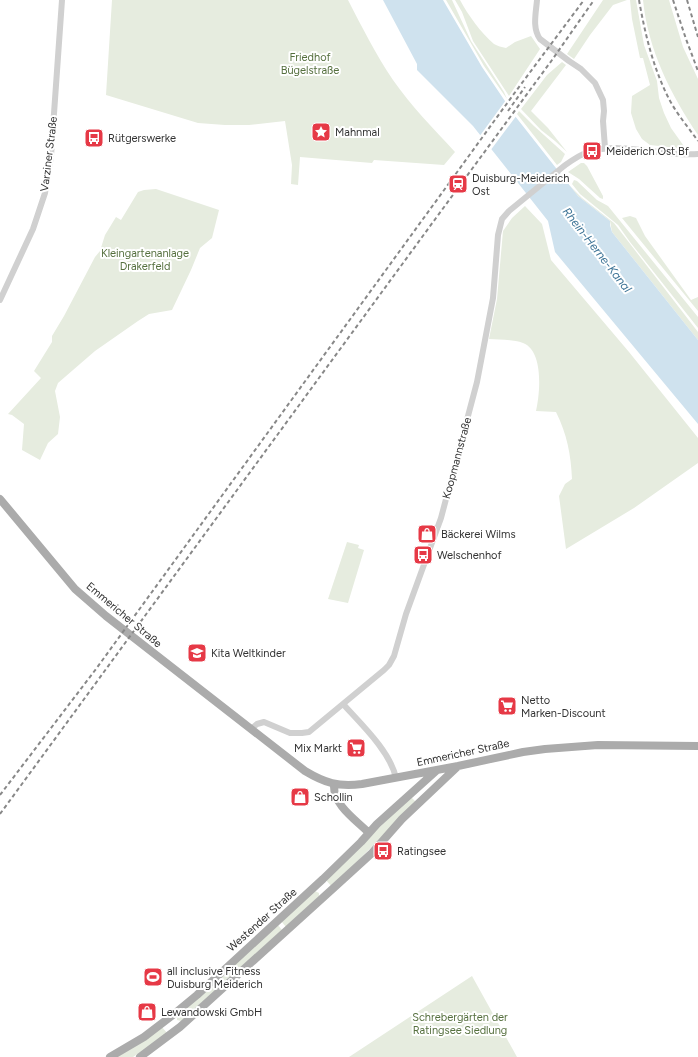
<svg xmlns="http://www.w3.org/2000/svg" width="698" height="1057" font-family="Figtree,sans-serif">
<rect width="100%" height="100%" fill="#fff"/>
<path fill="#e6ecdf" d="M 112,0 L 348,0 C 362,27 376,55 393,80 C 411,106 434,129 455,152 L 444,165 L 374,160 L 372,163 L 300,157 L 298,185 L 291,184 L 292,165 L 285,121 L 249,125 L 225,125 L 198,123 L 106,95 Z
M 446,0 L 452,0 L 471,41 L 504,92 L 507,99 L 484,66 Z
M 455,0 L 460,0 C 468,15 481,33 494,44 C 497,46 502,47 506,48 L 515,42 L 531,36 L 540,49 L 509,96 L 473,41 L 462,12 Z
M 603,0 L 627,0 L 613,5 L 590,35 L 574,59 L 567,54 Z
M 630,0 L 636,0 L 644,45 L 657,81 L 659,98 L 664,113 L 671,128 L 686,149 L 650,145 L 642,139 L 636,129 L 631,113 L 632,96 L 650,85 L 643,58 L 640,58 L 632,19 Z
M 643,0 L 669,0 L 683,47 L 698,79 L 698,135 C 671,95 648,50 643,0 Z
M 562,62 L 566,65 L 531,111 L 548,128 L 567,152 L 555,141 L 541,130 L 521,109 L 547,75 Z
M 519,111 L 534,126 L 565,154 L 561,162 L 557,165 L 517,114 Z
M 581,163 L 584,163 L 587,166 L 603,196 L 603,199 L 600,198 L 579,179 L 568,172 Z
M 574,180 L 577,181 L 597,200 L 608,206 L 698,317 L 698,328 L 630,242 L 618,225 L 580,194 L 572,184 Z
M 569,185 L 582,198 L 614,223 L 698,332 L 698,340 L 612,232 L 610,221 L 578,196 Z
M 156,189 L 219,210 L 212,238 L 200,248 L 191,270 L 172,310 L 149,314 L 138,321 L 95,351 L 58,383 L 55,391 L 60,417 L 58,434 L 48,443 L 40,460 L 22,450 L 24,424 L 12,415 L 8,414 L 41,378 L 34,371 L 52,342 L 52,336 L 64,316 L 95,257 L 100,251 L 105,235 L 116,217 L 121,220 L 138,192 L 144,190 Z
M 525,206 L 542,224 L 551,260 L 629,352 L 698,438 L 698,463 L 634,508 L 566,549 L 559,496 L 565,484 L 572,479 C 571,455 567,434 556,412 L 536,411 C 540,394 544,351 523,343 C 513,339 500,340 489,339 L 497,299 L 503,231 L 512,218 Z
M 630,216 L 636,218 L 645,236 L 691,300 L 698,297 L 698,311 L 622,218 Z
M 347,542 L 359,545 L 358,548 L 364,550 L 348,603 L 328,599 Z
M 411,797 L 416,802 L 332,887 L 325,879 Z
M 315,891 L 319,893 L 319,896 L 286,927 L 281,921 Z
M 278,925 L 282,930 L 181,1021 L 177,1020 L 177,1016 Z
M 472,976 L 517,1057 L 349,1057 Z
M 161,1026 L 168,1034 L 133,1057 L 116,1057 Z"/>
<path fill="#cfe2ee" d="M 383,0 L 443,0 L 482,67 L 515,116 L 578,196 L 610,221 L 610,225 L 612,232 L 698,340 L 698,424 L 555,252 L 548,221 L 473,126 L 417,70 L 417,64 Z"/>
<path fill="#fff" d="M 506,100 L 517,115 L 490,151 L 479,137 Z"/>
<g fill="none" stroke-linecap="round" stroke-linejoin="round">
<path stroke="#d0d0d0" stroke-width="6" d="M 537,0 C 536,13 532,28 540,39 L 569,61 L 581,69 L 595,83 L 603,100 L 604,111 L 603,121 L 605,148
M 0,300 L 33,229 L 45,193 L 51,156 L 62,0
M 343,704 C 361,724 390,751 396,778
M 251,729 L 257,724 L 264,722 L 290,733 L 302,733 L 309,732 L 384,670 L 389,665 L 394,656 L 406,614 L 441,518 L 477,382 L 493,298 L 498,235 L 502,219 L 509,211 L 564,166 C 571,161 579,155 588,152 C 624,141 661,157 698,154"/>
<path stroke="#ababab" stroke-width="8" d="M 0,499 L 75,589 L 106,616 L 305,771 C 325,783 338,787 362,784 L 458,766 L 523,752 L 545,749 L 598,745 L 698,746
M 334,785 C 333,805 356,820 369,833
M 110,1057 L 144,1037 L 174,1014 L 197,995 L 323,879 L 361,842 L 377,824 L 436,771
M 140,1057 L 180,1027 L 338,884 L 372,853 L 402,819 L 457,767"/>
<path stroke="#888" stroke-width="2" stroke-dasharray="4 3" stroke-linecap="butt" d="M 639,0 C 645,34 653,67 668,97 C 676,113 688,127 698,141
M 673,0 L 686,39 L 698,71
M 687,0 L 698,37
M 508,111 L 525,87
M 0,795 L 96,669 L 516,91 L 584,0
M 0,814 L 436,218 L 552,60 L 594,0"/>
</g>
<defs>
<symbol id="sight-square" viewBox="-11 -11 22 22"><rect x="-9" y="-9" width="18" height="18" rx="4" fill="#e63946" stroke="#fff"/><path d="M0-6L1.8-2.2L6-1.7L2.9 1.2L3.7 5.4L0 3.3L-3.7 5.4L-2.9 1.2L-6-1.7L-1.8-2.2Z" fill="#fff"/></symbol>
<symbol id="bus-square" viewBox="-11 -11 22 22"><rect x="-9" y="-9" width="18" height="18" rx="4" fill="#e63946" stroke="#fff"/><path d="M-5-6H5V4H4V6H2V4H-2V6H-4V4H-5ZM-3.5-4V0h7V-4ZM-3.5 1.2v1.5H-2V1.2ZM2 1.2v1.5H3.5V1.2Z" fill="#fff"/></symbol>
<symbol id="station-square" viewBox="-11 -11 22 22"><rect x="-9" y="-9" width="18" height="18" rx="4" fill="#e63946" stroke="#fff"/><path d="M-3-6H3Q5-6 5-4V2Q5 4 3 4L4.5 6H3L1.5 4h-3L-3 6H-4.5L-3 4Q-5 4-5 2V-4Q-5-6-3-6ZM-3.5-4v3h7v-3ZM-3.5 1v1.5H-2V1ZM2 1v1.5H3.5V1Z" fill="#fff"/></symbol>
<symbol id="shop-square" viewBox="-11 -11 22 22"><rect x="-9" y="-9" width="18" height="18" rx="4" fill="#e63946" stroke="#fff"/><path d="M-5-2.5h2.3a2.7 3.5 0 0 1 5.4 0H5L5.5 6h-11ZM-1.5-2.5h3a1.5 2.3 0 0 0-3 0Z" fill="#fff"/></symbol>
<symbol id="school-square" viewBox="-11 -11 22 22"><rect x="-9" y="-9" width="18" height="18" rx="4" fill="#e63946" stroke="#fff"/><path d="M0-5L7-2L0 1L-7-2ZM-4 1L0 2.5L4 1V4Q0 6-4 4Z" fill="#fff"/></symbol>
<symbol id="supermarket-square" viewBox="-11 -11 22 22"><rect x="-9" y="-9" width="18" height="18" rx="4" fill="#e63946" stroke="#fff"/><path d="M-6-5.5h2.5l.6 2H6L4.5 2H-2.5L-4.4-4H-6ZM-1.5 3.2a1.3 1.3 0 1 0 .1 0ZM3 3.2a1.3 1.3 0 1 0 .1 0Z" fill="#fff"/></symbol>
<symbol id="stadium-square" viewBox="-11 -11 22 22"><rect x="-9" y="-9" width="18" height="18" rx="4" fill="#e63946" stroke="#fff"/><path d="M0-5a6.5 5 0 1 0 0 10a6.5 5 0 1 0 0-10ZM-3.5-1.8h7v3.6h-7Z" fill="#fff"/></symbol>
</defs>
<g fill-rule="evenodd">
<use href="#sight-square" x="310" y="121" width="22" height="22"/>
<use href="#bus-square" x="83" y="127" width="22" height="22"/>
<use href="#bus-square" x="581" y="140" width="22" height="22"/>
<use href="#station-square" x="447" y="173" width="22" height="22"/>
<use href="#shop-square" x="416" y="523" width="22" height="22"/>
<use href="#bus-square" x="412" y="544" width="22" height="22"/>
<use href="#school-square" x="186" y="642" width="22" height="22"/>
<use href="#supermarket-square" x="496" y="695" width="22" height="22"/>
<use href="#supermarket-square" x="345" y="737" width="22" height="22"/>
<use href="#shop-square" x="289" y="786" width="22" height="22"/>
<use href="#bus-square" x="372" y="840" width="22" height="22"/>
<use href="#stadium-square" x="142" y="966" width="22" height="22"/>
<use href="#shop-square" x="136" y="1001" width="22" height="22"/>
</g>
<g text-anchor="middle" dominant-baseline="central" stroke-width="4" stroke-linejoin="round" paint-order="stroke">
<g font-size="11" fill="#56703f" stroke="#fff">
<text x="310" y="57">Friedhof<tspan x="310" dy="13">Bügelstraße</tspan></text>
<text x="145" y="253">Kleingartenanlage<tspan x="145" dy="13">Drakerfeld</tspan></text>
<text x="460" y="1017">Schrebergärten der<tspan x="460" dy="13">Ratingsee Siedlung</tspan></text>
</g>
<g font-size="11" fill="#333" stroke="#fff" text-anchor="start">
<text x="335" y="132">Mahnmal</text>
<text x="108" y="138">Rütgerswerke</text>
<text x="606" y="151">Meiderich Ost Bf</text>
<text x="472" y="178">Duisburg-Meiderich<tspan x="472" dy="13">Ost</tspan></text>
<text x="441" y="534">Bäckerei Wilms</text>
<text x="437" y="555">Welschenhof</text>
<text x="211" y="653">Kita Weltkinder</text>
<text x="521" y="700">Netto<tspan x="521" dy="13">Marken-Discount</tspan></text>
<text x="342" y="748" text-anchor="end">Mix Markt</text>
<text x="314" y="797">Schollin</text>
<text x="397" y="851">Ratingsee</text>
<text x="167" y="971">all inclusive Fitness<tspan x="167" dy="13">Duisburg Meiderich</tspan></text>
<text x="161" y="1012">Lewandowski GmbH</text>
</g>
<g font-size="11" fill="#333" stroke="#fff">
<text transform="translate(49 154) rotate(-83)">Varziner Straße</text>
<text transform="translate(457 458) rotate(-75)">Koopmannstraße</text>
<text transform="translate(124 615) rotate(40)">Emmericher Straße</text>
<text transform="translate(463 753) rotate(-12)">Emmericher Straße</text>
<text transform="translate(262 920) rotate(-42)">Westender Straße</text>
</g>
<g font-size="12" font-style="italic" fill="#3f7597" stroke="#fff">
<text transform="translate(597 250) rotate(52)">Rhein-Herne-Kanal</text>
</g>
</g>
</svg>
